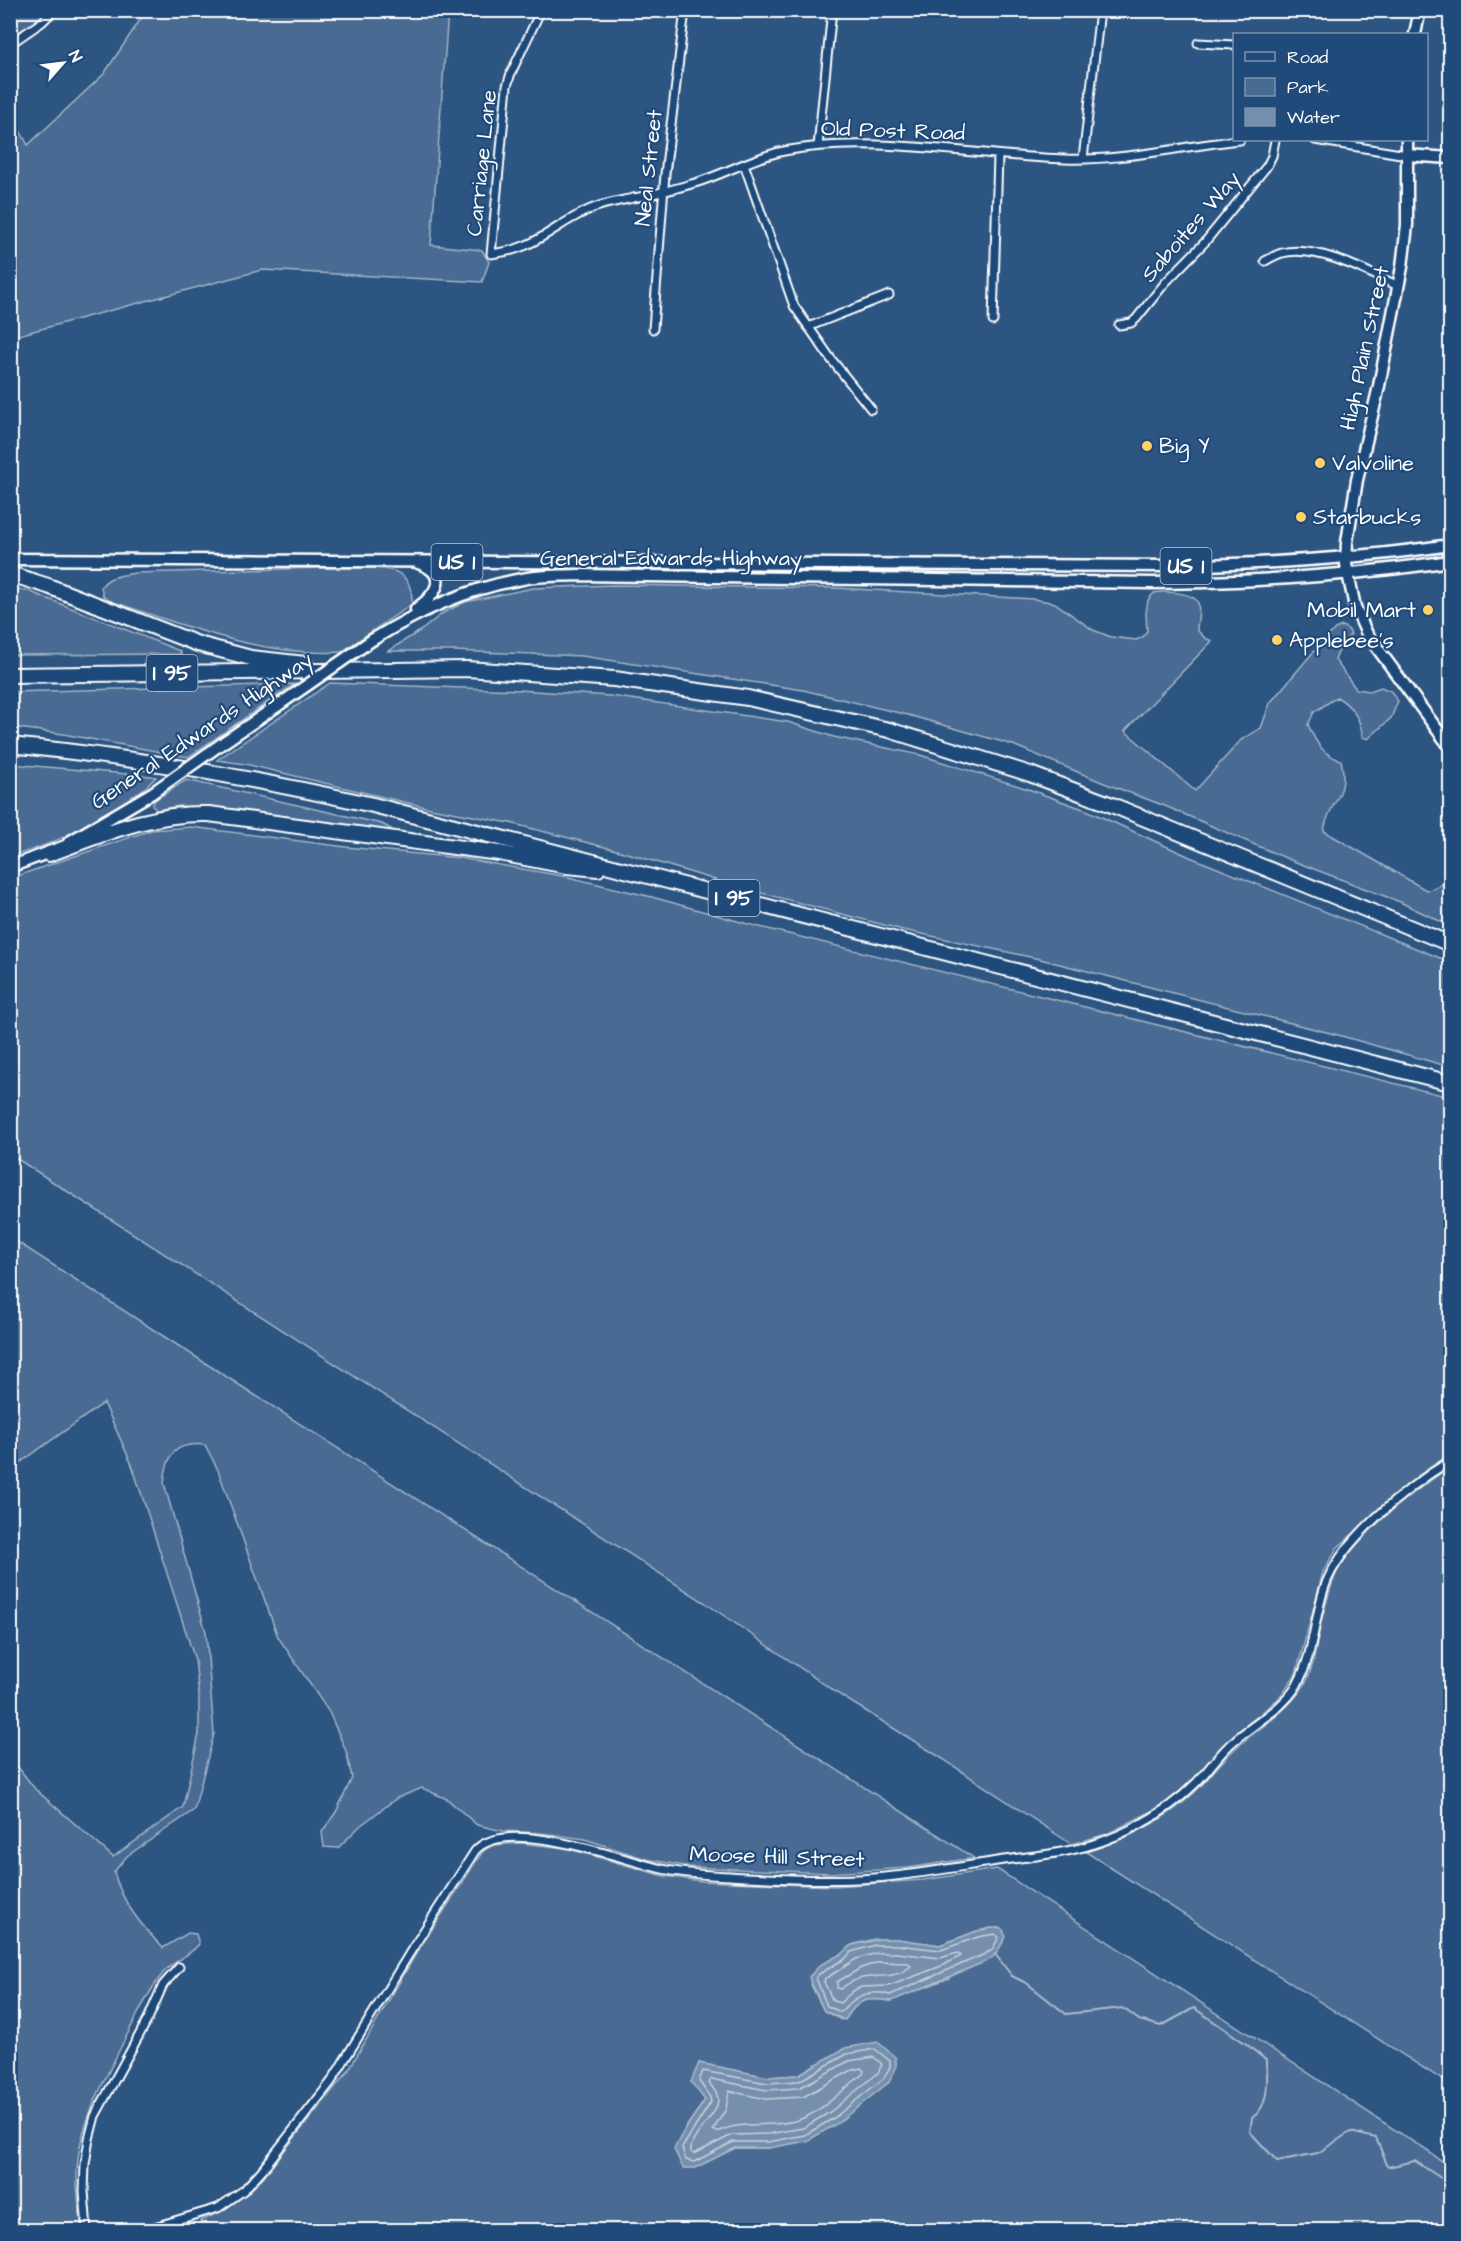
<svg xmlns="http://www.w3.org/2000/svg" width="1461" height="2241" font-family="'Architects Daughter',sans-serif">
<rect width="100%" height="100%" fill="#2c5582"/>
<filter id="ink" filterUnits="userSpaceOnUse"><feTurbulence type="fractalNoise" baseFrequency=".0167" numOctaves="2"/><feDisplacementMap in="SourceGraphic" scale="12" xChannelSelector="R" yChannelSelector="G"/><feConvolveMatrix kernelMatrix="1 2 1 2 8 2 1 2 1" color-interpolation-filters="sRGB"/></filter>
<g filter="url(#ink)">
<path fill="#486b92" stroke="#a4b5c8" stroke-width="1.5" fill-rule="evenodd" d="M 10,11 L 54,11 L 11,44 Z
M 146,11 L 448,11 L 431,245 L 482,250 L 489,262 L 482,282 L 262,270 L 11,337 L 11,115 L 28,145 L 104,74 Z
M 319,568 C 333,568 348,568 362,568 C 390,568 413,569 412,604 L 341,652 C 260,657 185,625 110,601 L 103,596 L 101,587 C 108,576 123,575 135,573 Z
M 612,585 L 836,588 L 1034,599 L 1055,603 L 1093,630 L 1111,637 L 1136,640 L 1143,637 L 1147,631 L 1146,613 L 1148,600 L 1154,593 C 1163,591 1191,592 1197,601 C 1201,607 1197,623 1197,630 L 1205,638 L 1212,641 L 1125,731 L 1195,791 L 1241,740 L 1261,728 L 1270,703 L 1315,650 L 1335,629 L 1342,626 L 1348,629 L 1351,634 L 1340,648 L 1335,660 L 1356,689 L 1370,691 L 1381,687 L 1391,691 L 1398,701 L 1391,718 L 1368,739 L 1362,737 C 1362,720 1352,706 1337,697 L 1314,712 L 1308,725 C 1316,742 1322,755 1341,760 C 1350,798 1328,801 1324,831 L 1426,890 C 1437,890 1445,882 1450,873 L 1450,926 L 1400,902 L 1288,859 L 1165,806 L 1104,783 L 1013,745 L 908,715 L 803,690 L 582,656 L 453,651 L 388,651 L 423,629 L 443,613 L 465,602 L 533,588 Z
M 10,588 L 28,591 L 180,651 L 181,654 L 11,655 Z
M 330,683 L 519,690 L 610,696 L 788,722 L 834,737 L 920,755 L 1028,789 L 1086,810 L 1190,857 L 1450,962 L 1450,1067 L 1338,1035 L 1040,959 L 903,930 L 735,886 L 620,851 L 510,823 L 425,807 L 245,764 L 217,760 Z
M 294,684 L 188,757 L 63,734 L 11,727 L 11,692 Z
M 11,764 L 151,776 L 156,777 C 124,811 55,845 11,856 Z
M 186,780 L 382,824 L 391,829 L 381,830 L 235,809 L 179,806 L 156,810 L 152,805 L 155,800 Z
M 191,827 L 346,847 L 460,858 L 568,877 L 652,897 L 748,924 L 1450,1097 L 1450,1454 L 1419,1475 L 1337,1548 L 1323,1572 L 1296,1674 L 1278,1699 L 1223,1745 L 1194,1779 L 1164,1805 L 1107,1834 L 1071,1844 L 943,1759 L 843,1697 L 704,1602 L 11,1155 L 11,878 L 151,830 Z
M 11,1238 L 974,1858 L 907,1868 L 830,1873 L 690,1867 L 646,1859 L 585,1839 L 541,1833 L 503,1831 L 477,1825 L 447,1799 L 422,1788 L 397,1798 L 360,1826 L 338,1848 L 324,1847 L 322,1832 L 336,1812 L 352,1778 L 346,1751 L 329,1712 L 278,1637 L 218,1470 L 205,1445 C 175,1442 167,1454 164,1483 L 206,1632 L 214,1734 L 194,1810 L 127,1856 L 114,1872 C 122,1903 141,1925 163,1948 L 188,1933 L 196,1934 L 199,1944 C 190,1956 174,1960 164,1972 C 149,1990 138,2014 127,2035 C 108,2074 84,2114 78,2158 C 75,2181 79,2207 82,2230 L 11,2230 L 11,1758 L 35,1789 L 113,1857 L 183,1807 L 199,1734 L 199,1697 L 195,1660 L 132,1465 L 104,1403 L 11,1469 Z
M 1450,1467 L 1450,2085 L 1086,1852 C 1125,1840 1163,1822 1193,1794 C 1209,1779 1221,1761 1237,1747 C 1259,1728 1284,1714 1301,1690 C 1317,1668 1316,1636 1324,1611 C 1328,1598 1331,1584 1337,1572 C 1358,1534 1414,1491 1450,1467 Z
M 520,1843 L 566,1848 L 664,1876 L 701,1881 L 833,1886 L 923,1880 L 997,1869 L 1450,2166 L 1450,2230 L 206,2230 L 200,2221 C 225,2211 242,2199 261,2180 L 348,2071 L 414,1957 L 483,1851 L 493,1845 ZM 997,1928 L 949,1978 L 897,1998 L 892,2001 C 872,1999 858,1995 847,2017 L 841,2020 L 824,2011 L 811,1985 L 820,1965 L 844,1953 L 852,1945 L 874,1939 L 897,1939 L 940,1945 L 977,1931 ZM 699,2063 L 768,2077 L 798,2075 L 816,2064 L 889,2082 L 864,2101 L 769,2148 L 735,2148 L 695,2168 L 685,2129 L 705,2100 Z"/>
<path fill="#748fad" stroke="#acbcce" stroke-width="1.5" d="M 991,1928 L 1002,1928 L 1006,1937 L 996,1954 L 989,1960 L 892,2001 C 867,1998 859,1997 845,2020 L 824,2011 L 809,1977 L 820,1965 L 843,1953 L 852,1945 L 880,1939 L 897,1939 L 940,1945 L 977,1931 Z
M 878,2042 L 896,2058 L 896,2068 L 889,2082 L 838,2123 L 807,2141 L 769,2148 L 735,2148 L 695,2168 L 683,2168 L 674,2149 L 685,2129 L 705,2100 L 691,2082 L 699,2063 L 768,2077 L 798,2075 L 845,2048 Z"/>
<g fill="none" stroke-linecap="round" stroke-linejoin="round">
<path stroke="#c7d2de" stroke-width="1.5" d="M 995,1934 L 999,1937 L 992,1950 L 985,1954 L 890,1995 C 868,1988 856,1997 841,2012 L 827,2006 L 816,1978 L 819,1974 L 846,1958 L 851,1952 L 875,1945 L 897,1945 L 941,1950 L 978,1937 Z
M 877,1953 L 897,1953 L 940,1958 L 958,1953 L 961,1956 L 944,1965 L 889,1986 L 861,1987 L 853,1991 L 840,2003 L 833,2001 L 824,1982 L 825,1979 L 856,1959 Z
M 879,1962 L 908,1963 L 911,1966 C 890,1985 865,1967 841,1989 L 837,1988 L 837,1982 L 861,1968 Z
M 875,2049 L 890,2061 L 890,2067 L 884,2078 L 834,2118 L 805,2135 L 768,2142 L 733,2142 L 694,2162 L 686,2160 L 682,2148 L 711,2102 L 710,2097 L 699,2081 L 703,2071 L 767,2083 L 799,2081 L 847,2054 Z
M 874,2057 L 882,2064 L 878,2073 L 830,2112 L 803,2128 L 768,2134 L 732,2135 L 694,2154 L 691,2152 C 689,2133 724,2113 717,2095 C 716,2091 712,2087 709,2083 L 711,2079 L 766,2090 L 799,2088 L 849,2061 Z
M 861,2068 L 864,2071 L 863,2074 C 843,2089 822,2112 798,2120 C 772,2129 742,2119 717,2132 L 713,2130 L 726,2109 L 729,2091 L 766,2099 L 803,2097 L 852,2070 Z"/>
<path stroke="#acbcce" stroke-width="2" d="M 995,1954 L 1012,1976 L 1028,1984 L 1066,2014 L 1123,2008 L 1139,2020 L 1161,2026 L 1194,2008 L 1245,2043 L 1267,2061 C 1267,2080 1270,2106 1252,2118 L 1250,2132 L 1277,2161 L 1318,2153 L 1350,2132 L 1376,2138 L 1388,2167 L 1415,2161 L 1450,2184 L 1450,2203"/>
<defs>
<path id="street" d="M 541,10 L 511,73 L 507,86 L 491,254 C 539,249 553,224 593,208 C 606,203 620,201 633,198 C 654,195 674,189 695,183 C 725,174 753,157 784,151 C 871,134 976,156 1065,159 C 1123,161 1182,146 1240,140
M 1198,43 L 1234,45
M 10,44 L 42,22 L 54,10
M 1315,140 L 1407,155
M 818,146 L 832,10
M 1083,159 L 1100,10
M 744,164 L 794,306 L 831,359 L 871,409
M 1265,261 C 1271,258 1277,254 1282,253 C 1316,244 1368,272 1398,286
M 993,321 L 998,156
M 1119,325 L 1131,323 L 1136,319 L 1165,283 L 1205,242 L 1267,166 L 1272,156 L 1275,140
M 808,327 L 889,295
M 653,329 L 665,174 L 685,10
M 87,2230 L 84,2191 L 85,2164 L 89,2139 L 95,2116 L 148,2019 L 163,1985 L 179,1967
M 144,2230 L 218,2208 L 244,2190 L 262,2170 L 331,2082 L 409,1954 L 475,1851 C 505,1815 623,1860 662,1869 C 689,1875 717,1875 744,1877 C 788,1879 831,1881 874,1878 C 913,1875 952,1868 991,1862 C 1016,1858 1042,1856 1067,1851 C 1114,1842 1162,1817 1196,1783 C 1210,1769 1220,1752 1235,1740 C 1255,1723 1284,1708 1297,1685 C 1313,1656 1314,1620 1324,1589 C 1338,1542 1410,1485 1450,1461"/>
<path id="secondary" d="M 1415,34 L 1420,10
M 1407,140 L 1407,225 L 1402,267 L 1379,386 L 1357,480 L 1347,542 L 1346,564 L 1355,607 L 1367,634 L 1450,747
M 1407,155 L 1450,158"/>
<path id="primary" d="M 10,559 L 1168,566 C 1263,564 1357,559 1450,545
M 416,609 C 436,595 451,574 418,563
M 372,640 C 419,611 466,589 522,579 C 540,575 559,576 577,575 L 1152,583 C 1252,582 1351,576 1450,561
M 224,742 L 280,704
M 69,842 L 152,793
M 10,867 L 55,850"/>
<path id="highway" d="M 10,574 L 48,586 L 198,644 L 251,658 L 305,664
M 10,675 L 467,669 L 614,679 L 748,698 L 889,730 L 1030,774 L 1112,805 L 1450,944
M 10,745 C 133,757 253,778 373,805 L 1450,1083
M 49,854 C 101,835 152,812 209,814 L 499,853 L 567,866 L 598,869"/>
</defs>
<use href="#street" stroke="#fff" stroke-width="11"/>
<use href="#secondary" stroke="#fff" stroke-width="15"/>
<use href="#primary" stroke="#fff" stroke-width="15"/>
<use href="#highway" stroke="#fff" stroke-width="18"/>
<use href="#street" stroke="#1f4a7a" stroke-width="7"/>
<use href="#secondary" stroke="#1f4a7a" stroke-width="10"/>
<use href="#primary" stroke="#1f4a7a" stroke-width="10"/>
<use href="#highway" stroke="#1f4a7a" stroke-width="14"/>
<defs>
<path id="primary-bridge" d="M 280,704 L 372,640
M 152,793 L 224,742"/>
</defs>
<use href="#primary-bridge" stroke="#fff" stroke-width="15" stroke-linecap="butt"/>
<use href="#primary-bridge" stroke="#1f4a7a" stroke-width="10"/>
</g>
</g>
<g fill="#ffd166" stroke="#1f4a7a" stroke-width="2">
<circle cx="1147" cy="446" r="6"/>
<circle cx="1320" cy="463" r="6"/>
<circle cx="1301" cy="517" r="6"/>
<circle cx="1428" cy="610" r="6"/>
<circle cx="1277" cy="640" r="6"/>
</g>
<g text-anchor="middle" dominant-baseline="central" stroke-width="4.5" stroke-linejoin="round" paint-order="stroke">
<g fill="#1f4a7a" stroke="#bcc9d7" stroke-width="1.5">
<rect x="431.5" y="544" width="51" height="36" rx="4.5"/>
<rect x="1160.5" y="548" width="51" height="36" rx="4.5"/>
<rect x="146.5" y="655" width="51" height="36" rx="4.5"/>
<rect x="708.5" y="880" width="51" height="36" rx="4.5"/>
</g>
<g font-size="21" font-weight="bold" fill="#fff">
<text x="457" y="562">US 1</text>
<text x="1186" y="566">US 1</text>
<text x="172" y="673">I 95</text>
<text x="734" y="898">I 95</text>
</g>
<g font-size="22" fill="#fff" stroke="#1f4a7a">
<text transform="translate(893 131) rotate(2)">Old Post Road</text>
<text transform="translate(482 163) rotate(-84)">Carriage Lane</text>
<text transform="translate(649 168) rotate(-84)">Neal Street</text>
<text transform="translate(1191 227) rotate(-49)">Saboites Way</text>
<text transform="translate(1365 348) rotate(-78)">High Plain Street</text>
<text x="671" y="558">General Edwards Highway</text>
<text transform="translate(202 731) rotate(-34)">General Edwards Highway</text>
<text transform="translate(777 1857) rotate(2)">Moose Hill Street</text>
</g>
<g font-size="22" fill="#fff" stroke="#1f4a7a" text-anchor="start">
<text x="1159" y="446">Big Y</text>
<text x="1332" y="463">Valvoline</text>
<text x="1313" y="517">Starbucks</text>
<text x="1416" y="610" text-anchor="end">Mobil Mart</text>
<text x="1289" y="640">Applebee's</text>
</g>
</g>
<rect width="1461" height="2241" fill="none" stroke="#1f4a7a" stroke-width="36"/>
<rect x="18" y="18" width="1425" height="2205" fill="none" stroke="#fff" stroke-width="2" filter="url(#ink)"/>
<rect x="1233" y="33" width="195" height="108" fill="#1f4a7a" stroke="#7992af" stroke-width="1.5"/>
<rect x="1245" y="52" width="30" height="9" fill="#1f4a7a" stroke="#7992af" stroke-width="1.5"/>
<text x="1287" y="63" font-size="18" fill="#ffffff">Road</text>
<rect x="1245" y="78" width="30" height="18" fill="#486b92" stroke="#7992af" stroke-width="1.5"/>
<text x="1287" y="93" font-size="18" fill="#ffffff">Park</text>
<rect x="1245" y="108" width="30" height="18" fill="#748fad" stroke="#7992af" stroke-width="1.5"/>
<text x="1287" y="123" font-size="18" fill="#ffffff">Water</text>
<g transform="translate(63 63) rotate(62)" stroke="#1f4a7a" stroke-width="4.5" paint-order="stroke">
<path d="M0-4.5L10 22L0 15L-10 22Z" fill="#ffffff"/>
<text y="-9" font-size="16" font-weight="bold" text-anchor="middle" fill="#ffffff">N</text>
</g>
</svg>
